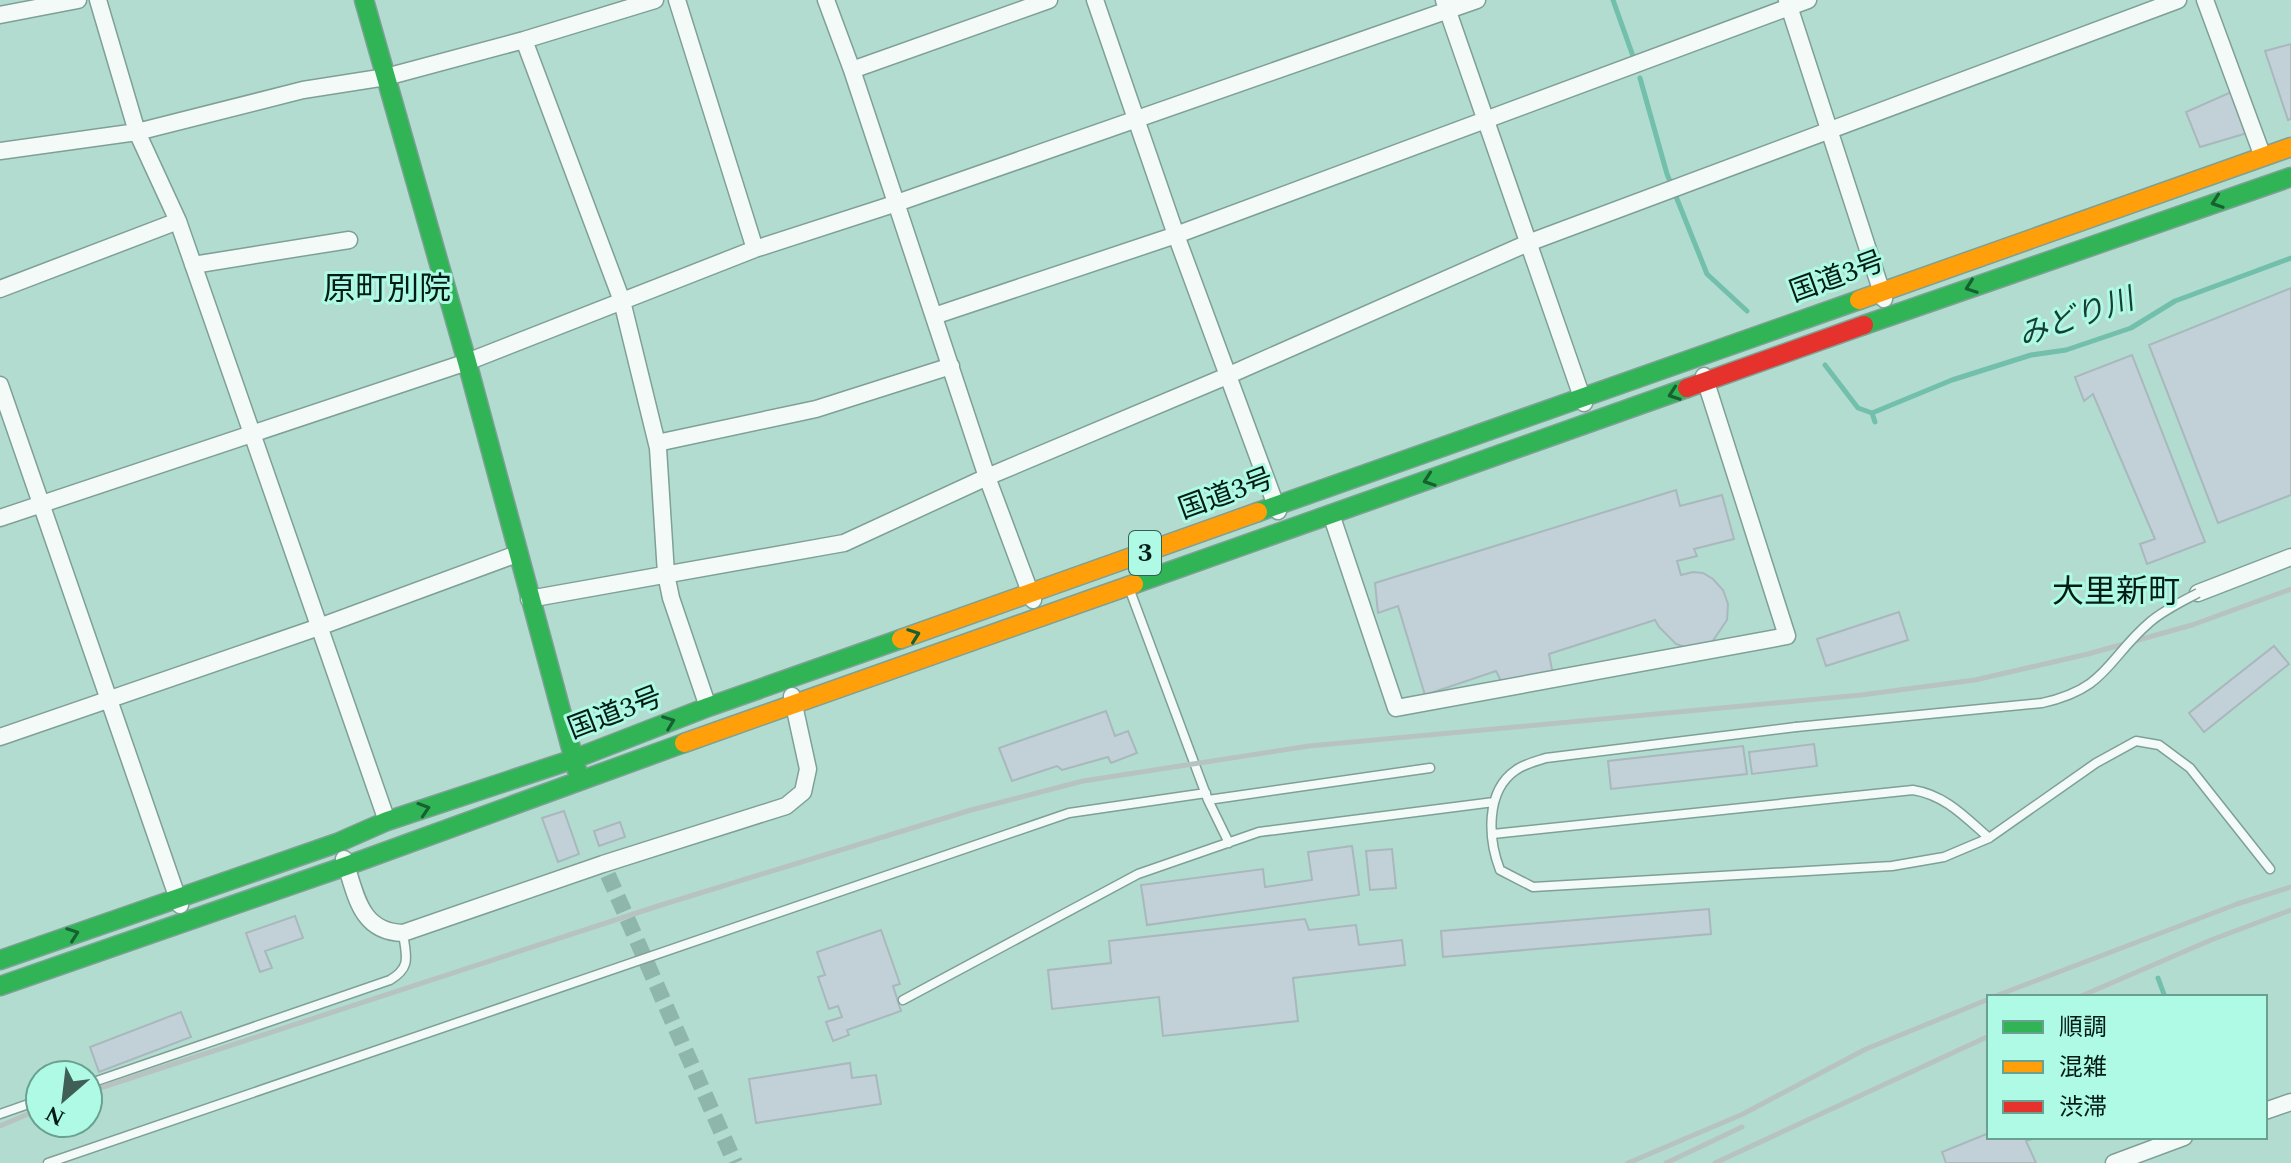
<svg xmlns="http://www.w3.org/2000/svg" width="2291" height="1163" font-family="Spectral,'Noto Sans JP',serif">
<rect width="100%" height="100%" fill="#b3dcd0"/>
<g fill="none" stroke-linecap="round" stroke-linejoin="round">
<path stroke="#72bfab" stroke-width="5" d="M 1613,0 L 1634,59
M 1640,78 L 1667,174 L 1707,274 L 1747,311
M 1825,365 L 1858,408 L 1872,413
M 1872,413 L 1952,380 L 2031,355 L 2066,350 L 2131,328 L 2175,301 L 2291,258
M 1872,413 L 1875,422
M 2158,978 L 2165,997"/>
</g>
<path fill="#c1d1d7" stroke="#a8b8bd" stroke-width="2" d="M 2291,44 L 2291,119 L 2288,120 L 2265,51 Z
M 2238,89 L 2254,131 L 2200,147 L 2186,112 Z
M 2291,288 L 2291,495 L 2218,523 L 2149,345 Z
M 2132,355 L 2205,542 L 2147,564 L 2140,544 L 2155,539 L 2093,394 L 2084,401 L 2075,377 Z
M 1676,490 L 1680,506 L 1722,495 L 1734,539 L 1694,549 L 1697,556 L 1677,561 L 1681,575 L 1693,572 L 1703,573 L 1713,579 L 1723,590 L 1728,604 L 1727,620 L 1712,642 L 1688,648 L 1676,644 L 1659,627 L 1655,620 L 1549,654 L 1554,680 L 1508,695 L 1496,671 L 1425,695 L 1398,606 L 1378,613 L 1375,583 Z
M 1899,612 L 1908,640 L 1826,666 L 1817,639 Z
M 2274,646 L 2289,664 L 2204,732 L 2189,713 Z
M 1106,711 L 1115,736 L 1128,731 L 1137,753 L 1111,763 L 1108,757 L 1062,770 L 1057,766 L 1012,781 L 999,748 Z
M 1814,744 L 1817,766 L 1752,774 L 1749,752 Z
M 1743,746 L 1747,774 L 1611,789 L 1608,761 Z
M 564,811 L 579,854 L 558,862 L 542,818 Z
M 620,822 L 625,837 L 599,846 L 594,831 Z
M 1352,846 L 1359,895 L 1147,925 L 1141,885 L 1263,869 L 1265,887 L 1312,880 L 1308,852 Z
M 1392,849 L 1396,888 L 1370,890 L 1366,851 Z
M 1709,909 L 1711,934 L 1443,957 L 1441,931 Z
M 295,916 L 303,938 L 265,951 L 272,968 L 260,972 L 246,933 Z
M 1305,919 L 1309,930 L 1356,925 L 1359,945 L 1402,940 L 1405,965 L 1293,978 L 1298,1021 L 1163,1036 L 1159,997 L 1052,1009 L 1048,970 L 1111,963 L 1109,941 Z
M 881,930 L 900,984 L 893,986 L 901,1011 L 847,1030 L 849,1035 L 833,1041 L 826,1022 L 842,1017 L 838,1006 L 829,1009 L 818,977 L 825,975 L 817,952 Z
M 181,1012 L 191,1037 L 99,1072 L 90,1047 Z
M 850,1063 L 852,1078 L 876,1075 L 881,1104 L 756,1123 L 749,1079 Z
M 1989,1133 L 1989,1137 L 2038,1137 L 2026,1141 L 2036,1163 L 1946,1163 L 1942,1152 Z"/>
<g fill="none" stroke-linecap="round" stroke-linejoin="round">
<path stroke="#8fb6ab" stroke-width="16" stroke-dasharray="16 8" stroke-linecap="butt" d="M 608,875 L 735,1163"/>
<defs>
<path id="lane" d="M 1129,588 L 1208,800 L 1430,768
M 1796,727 L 1546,758 C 1537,761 1524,764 1516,770 C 1485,791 1488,839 1500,870 L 1533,887 L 1892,866 L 1944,857 L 1989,838 L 2096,763 L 2136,741 L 2159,745 L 2190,768 L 2270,869
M 1208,800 L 1229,843
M 1493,834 L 1913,790 C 1945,795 1965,817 1989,838
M 903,1000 L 1138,874 L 1259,832 L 1494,802
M 88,1084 L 390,980 C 412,967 406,956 403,933
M 0,1114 L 40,1100
M 48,1163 L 1069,813 L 1206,793"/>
<path id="street" d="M 98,0 L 137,132 L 178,221
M 677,0 L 755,249
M 826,0 L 852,70 L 987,477 L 1033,600
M 1095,0 L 1176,235 L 1278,511
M 1444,0 L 1584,403
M 1787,0 L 1884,299
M 2205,0 L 2263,157
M 0,15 L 78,0
M 524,40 L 622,301 L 658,448 L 666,574 L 671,598 L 708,707
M 852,70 L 1049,0
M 0,151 L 137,132 L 303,90 L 386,77 L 524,40 L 655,0
M 193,265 L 349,240
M 0,289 L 178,221 L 387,821
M 934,316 L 1176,235 L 1808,0
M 0,385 L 180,905
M 657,443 L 816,409 L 951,366
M 1331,514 L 1396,708 L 1787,636 L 1704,376
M 0,518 L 467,362 L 755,249 L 894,204 L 1477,0
M 2198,593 L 2291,557
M 529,599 L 844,543 L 987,477 L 1227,376 L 1528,243 L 2178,0
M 0,737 L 319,627 L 517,554
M 344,859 C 356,893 359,932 403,933 L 603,864 L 786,806 L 803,792 L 808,769 L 792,696
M 2265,1111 L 2291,1102
M 2114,1163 L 2184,1137"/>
<path id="fast" d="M 364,0 L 467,362 L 578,774
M 1864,325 L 2291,177
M 1258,512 L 1859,300
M 1134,584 L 1687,388
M 0,960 L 337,843 L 387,821 L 574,759 L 708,707 L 901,639
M 0,986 L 346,866 L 684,743"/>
<path id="slow" d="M 1859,300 L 2291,147
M 901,639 L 1258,512
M 684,743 L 1134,584"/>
<path id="jam" d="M 1687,388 L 1864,325"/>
</defs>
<use href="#lane" stroke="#7ea096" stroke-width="11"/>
<use href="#street" stroke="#7ea096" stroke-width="19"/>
<use href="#fast" stroke="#7ea096" stroke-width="21"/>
<use href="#slow" stroke="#7ea096" stroke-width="21"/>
<use href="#jam" stroke="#7ea096" stroke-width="21"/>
<use href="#lane" stroke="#f4faf8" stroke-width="8"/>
<use href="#street" stroke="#f4faf8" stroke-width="16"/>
<use href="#fast" stroke="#30b455" stroke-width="18"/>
<use href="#slow" stroke="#ff9f0a" stroke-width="18"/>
<use href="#jam" stroke="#e5322d" stroke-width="18"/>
<path stroke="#b7c3c0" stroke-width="5" d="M 1993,997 L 2237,904 L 2291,887
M 2079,997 L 2211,940 L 2291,910
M 88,1092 L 658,906 L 971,810 L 1083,781 L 1309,746 L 1861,695 L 1975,680 L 2088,654 L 2192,625 L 2291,589
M 0,1126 L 40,1109
M 1628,1163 L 1743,1114 L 1866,1049 L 1989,999
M 1666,1163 L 1742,1127
M 1715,1163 L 1989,1036"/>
<defs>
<path id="lane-bridge" d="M 1796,727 L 2042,703 C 2108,688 2106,660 2150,622 C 2164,610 2181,602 2198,593"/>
</defs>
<use href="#lane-bridge" stroke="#7ea096" stroke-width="11" stroke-linecap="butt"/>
<use href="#lane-bridge" stroke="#f4faf8" stroke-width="8"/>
</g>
<defs><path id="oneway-chevron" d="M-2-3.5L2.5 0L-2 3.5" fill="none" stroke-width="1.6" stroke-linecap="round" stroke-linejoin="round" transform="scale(2)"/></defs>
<g stroke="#166032">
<use href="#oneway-chevron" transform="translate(2217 202) rotate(161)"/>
<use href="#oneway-chevron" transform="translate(1971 287) rotate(160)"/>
<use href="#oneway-chevron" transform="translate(1674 394) rotate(161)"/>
<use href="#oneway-chevron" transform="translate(1429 480) rotate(161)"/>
<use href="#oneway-chevron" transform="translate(914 635) rotate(-20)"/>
<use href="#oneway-chevron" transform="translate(669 722) rotate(-21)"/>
<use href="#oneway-chevron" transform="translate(424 809) rotate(-18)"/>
<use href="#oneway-chevron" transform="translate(73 934) rotate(-20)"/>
</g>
<g text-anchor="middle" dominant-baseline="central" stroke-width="6" stroke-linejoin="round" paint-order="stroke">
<rect fill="#affae4" stroke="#345f53" stroke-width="2" x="1129" y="531" width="32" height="44" rx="6"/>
<g font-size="26" font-weight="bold" fill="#001c15">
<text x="1145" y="553">3</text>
</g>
<g font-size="28" fill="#001c15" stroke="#affae4">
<text transform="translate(1837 277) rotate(-20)">国道3号</text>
<text transform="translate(1226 494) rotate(-20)">国道3号</text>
<text transform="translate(615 713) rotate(-21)">国道3号</text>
</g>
<g font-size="30" font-style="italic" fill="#153f35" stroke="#affae4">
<text transform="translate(2076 318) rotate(-19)">みどり川</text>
</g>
<g font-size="32" fill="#001c15" stroke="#affae4">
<text x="387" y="289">原町別院</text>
<text x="2116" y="592">大里新町</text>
</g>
</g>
<rect x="1987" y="995" width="280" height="144" fill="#affae4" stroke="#69a191" stroke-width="2"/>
<rect x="2003" y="1021" width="40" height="12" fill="#30b455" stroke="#69a191" stroke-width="2"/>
<text x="2059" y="1035" font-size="24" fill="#001c15">順調</text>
<rect x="2003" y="1061" width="40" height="12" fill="#ff9f0a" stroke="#69a191" stroke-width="2"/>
<text x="2059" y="1075" font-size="24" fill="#001c15">混雑</text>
<rect x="2003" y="1101" width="40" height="12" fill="#e5322d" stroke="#69a191" stroke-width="2"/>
<text x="2059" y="1115" font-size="24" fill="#001c15">渋滞</text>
<g transform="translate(64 1099) rotate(208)"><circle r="38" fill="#affae4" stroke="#69a191" stroke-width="2"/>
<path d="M0-6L14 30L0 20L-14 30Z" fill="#3f5f56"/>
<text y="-12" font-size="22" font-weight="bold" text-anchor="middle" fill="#001c15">N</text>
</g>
</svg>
